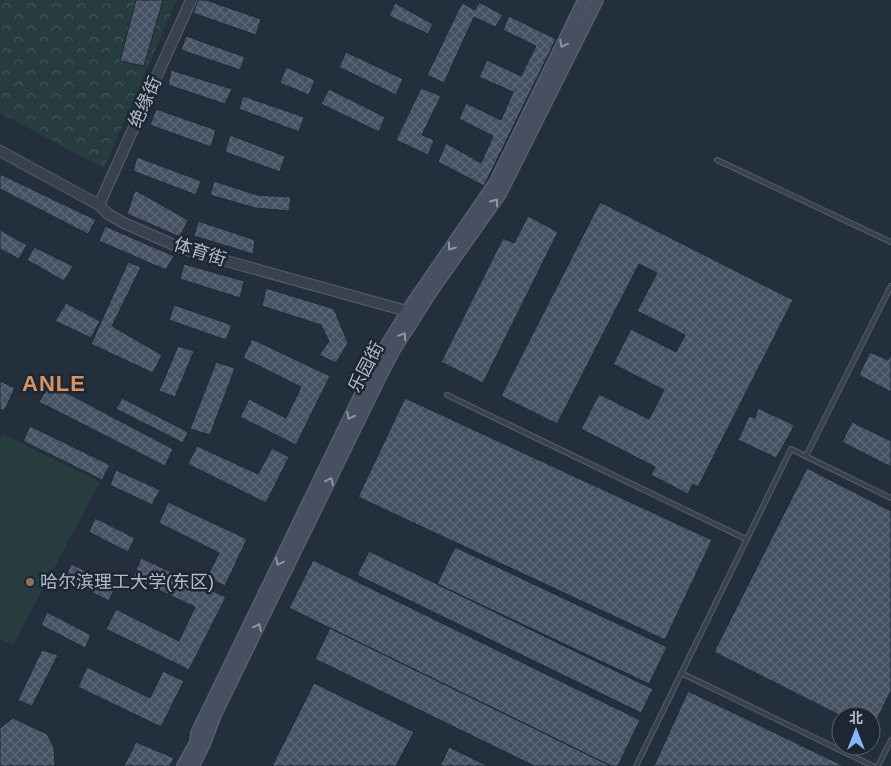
<svg xmlns="http://www.w3.org/2000/svg" width="891" height="766" font-family="Helvetica,'Noto Sans SC',sans-serif">
<defs>
<pattern id="park-crowns" width="20" height="18" patternUnits="userSpaceOnUse" patternTransform="scale(1.25)"><rect width="20" height="18" fill="#263c3f"/><path d="M2 6a3 3 0 1 1 6 0M12 15a3 3 0 1 1 6 0" fill="none" stroke="#435659"/></pattern>
<pattern id="building-cross-hatch" width="8" height="8" patternUnits="userSpaceOnUse" patternTransform="scale(1.25)"><rect width="8" height="8" fill="#455162"/><path d="M0 0l8 8M0 8l8-8" fill="none" stroke="#5d6877"/></pattern>
</defs>
<rect width="100%" height="100%" fill="#242f3e"/>
<path fill="url(#park-crowns)" d="M 0,0 L 177,0 L 104,168 L 0,113 Z"/>
<path fill="#263c3f" d="M 3,434 L 100,482 L 13,645 L 0,639 L 0,440 Z"/>
<path fill="url(#building-cross-hatch)" stroke="#1f2835" d="M 136,0 L 163,0 L 144,66 L 120,61 Z
M 198,0 L 206,0 L 261,19 L 256,35 L 193,13 Z
M 479,2 L 503,15 L 495,27 L 474,17 L 444,83 L 427,75 L 462,3 L 475,10 Z
M 395,3 L 433,24 L 428,34 L 389,16 Z
M 509,16 L 556,39 L 484,186 L 438,162 L 446,143 L 481,163 L 493,136 L 459,119 L 466,103 L 501,120 L 513,92 L 479,77 L 487,60 L 521,76 L 536,46 L 503,30 Z
M 186,36 L 245,57 L 240,70 L 181,50 Z
M 346,52 L 403,79 L 396,95 L 339,67 Z
M 286,67 L 315,80 L 309,95 L 280,83 Z
M 171,70 L 232,89 L 225,104 L 168,85 Z
M 421,88 L 441,96 L 422,135 L 434,140 L 428,155 L 396,140 Z
M 329,89 L 385,117 L 379,132 L 321,104 Z
M 243,96 L 304,117 L 299,132 L 239,109 Z
M 156,109 L 216,130 L 211,147 L 150,125 Z
M 230,135 L 285,156 L 280,172 L 225,152 Z
M 137,157 L 201,181 L 196,195 L 133,171 Z
M 0,174 L 96,220 L 88,234 L 0,189 Z
M 214,181 L 257,195 L 291,197 L 289,211 L 255,208 L 210,195 Z
M 135,190 L 188,220 L 180,237 L 127,214 Z
M 600,202 L 793,300 L 698,487 L 693,484 L 688,494 L 651,475 L 655,467 L 581,429 L 599,394 L 649,419 L 664,390 L 613,364 L 631,329 L 676,352 L 685,335 L 637,311 L 657,273 L 639,264 L 557,424 L 501,396 Z
M 528,216 L 558,232 L 483,383 L 441,362 L 503,238 L 514,243 Z
M 198,221 L 255,240 L 253,254 L 194,236 Z
M 105,226 L 174,256 L 166,270 L 99,241 Z
M 0,230 L 27,245 L 19,259 L 0,249 Z
M 34,247 L 73,266 L 64,281 L 27,260 Z
M 128,262 L 141,267 L 112,326 L 162,355 L 153,373 L 91,344 Z
M 184,264 L 244,281 L 240,298 L 180,279 Z
M 266,288 L 334,309 L 348,343 L 336,363 L 319,355 L 329,341 L 321,325 L 262,306 Z
M 66,303 L 100,321 L 91,338 L 55,321 Z
M 174,305 L 232,325 L 226,340 L 169,320 Z
M 252,339 L 330,376 L 296,445 L 240,417 L 249,399 L 286,418 L 301,387 L 243,358 Z
M 178,346 L 194,351 L 175,397 L 159,391 Z
M 870,352 L 888,360 L 891,354 L 891,392 L 859,375 Z
M 216,362 L 235,368 L 210,435 L 190,429 Z
M 0,381 L 15,388 L 4,411 L 0,409 Z
M 50,384 L 173,449 L 165,466 L 39,402 Z
M 122,398 L 188,432 L 183,443 L 116,409 Z
M 405,398 L 712,540 L 665,640 L 358,497 Z
M 758,408 L 794,425 L 790,434 L 776,458 L 738,440 L 749,416 L 755,418 Z
M 852,422 L 891,441 L 891,467 L 842,442 Z
M 30,426 L 110,465 L 102,480 L 23,441 Z
M 197,446 L 258,474 L 272,448 L 289,457 L 266,503 L 188,464 Z
M 807,468 L 891,511 L 891,691 L 871,731 L 871,716 L 841,716 L 714,652 Z
M 116,470 L 160,490 L 152,505 L 110,485 Z
M 168,502 L 247,539 L 225,586 L 207,577 L 219,553 L 159,523 Z
M 95,518 L 135,538 L 128,552 L 89,532 Z
M 455,547 L 667,647 L 649,684 L 437,584 Z
M 369,551 L 653,689 L 641,713 L 357,575 Z
M 141,558 L 226,597 L 189,670 L 106,629 L 116,609 L 179,641 L 195,607 L 133,578 Z
M 313,560 L 640,720 L 618,766 L 611,766 L 289,608 Z
M 71,564 L 116,585 L 109,601 L 65,579 Z
M 47,612 L 91,635 L 85,648 L 41,625 Z
M 330,628 L 611,766 L 534,766 L 315,659 Z
M 42,650 L 58,655 L 32,706 L 18,700 Z
M 87,667 L 150,698 L 163,671 L 184,681 L 161,727 L 78,687 Z
M 314,683 L 414,732 L 396,766 L 272,766 Z
M 688,691 L 844,766 L 654,766 Z
M 13,718 L 47,734 L 54,748 L 55,766 L 0,766 L 0,728 Z
M 136,742 L 174,758 L 170,766 L 124,766 Z
M 449,747 L 488,766 L 440,766 Z"/>
<g fill="none" stroke-linecap="round" stroke-linejoin="round">
<defs>
<path id="service" d="M 717,160 L 891,242
M 447,395 L 746,539
M 806,456 L 891,286
M 681,673 L 873,766
M 636,766 L 791,449 L 891,498
M 878,766 L 891,740"/>
<path id="tertiary" d="M 0,151 L 99,205 L 108,214 L 124,223 L 183,249 L 414,313
M 99,205 L 191,0"/>
<path id="secondary" d="M 183,766 L 196,742 L 197,733 L 378,359 L 412,304 L 495,183 L 584,0
M 193,766 L 204,744 L 215,715 L 381,375 L 394,350 L 433,289 L 500,194 L 597,0"/>
</defs>
<use href="#service" stroke="#565f6c" stroke-width="6"/>
<use href="#tertiary" stroke="#565f6c" stroke-width="12"/>
<use href="#secondary" stroke="#565f6c" stroke-width="14"/>
<use href="#service" stroke="#38414e" stroke-width="4"/>
<use href="#tertiary" stroke="#38414e" stroke-width="10"/>
<use href="#secondary" stroke="#465061" stroke-width="11"/>
</g>
<defs><path id="oneway-chevron" d="M-2-3.5L2.5 0L-2 3.5" fill="none" stroke-width="1.6" stroke-linecap="round" stroke-linejoin="round" transform="scale(1.25)"/></defs>
<g stroke="#8e96a5">
<use href="#oneway-chevron" transform="translate(563 44) rotate(116)"/>
<use href="#oneway-chevron" transform="translate(495 202) rotate(-54)"/>
<use href="#oneway-chevron" transform="translate(451 247) rotate(125)"/>
<use href="#oneway-chevron" transform="translate(403 336) rotate(-57)"/>
<use href="#oneway-chevron" transform="translate(350 416) rotate(116)"/>
<use href="#oneway-chevron" transform="translate(330 481) rotate(-64)"/>
<use href="#oneway-chevron" transform="translate(279 562) rotate(116)"/>
<use href="#oneway-chevron" transform="translate(258 627) rotate(-64)"/>
</g>
<circle fill="#8d6e63" stroke="#1d2633" stroke-width="2" cx="30" cy="582" r="5"/>
<g text-anchor="middle" dominant-baseline="central" stroke-width="5" stroke-linejoin="round" paint-order="stroke">
<g font-size="18" fill="#b4bcc9" stroke="#1d2633">
<text transform="translate(145 102) rotate(-66)">绝缘街</text>
<text transform="translate(200 252) rotate(18)">体育街</text>
<text transform="translate(366 367) rotate(-62)">乐园街</text>
</g>
<g font-size="18" fill="#b4bcc9" stroke="#1d2633" text-anchor="start">
<text x="40" y="582">哈尔滨理工大学(东区)</text>
</g>
<g font-size="22" font-weight="bold" letter-spacing="1" fill="#d59563" stroke="#1d2633">
<text x="54" y="383">ANLE</text>
</g>
</g>
<g transform="translate(856 731)"><circle r="24" fill="#1d2633" stroke="#59626f"/>
<path d="M0-4L9 19L0 12L-9 19Z" fill="#8ab4f8"/>
<text y="-8" font-size="14" font-weight="bold" text-anchor="middle" fill="#b4bcc9">北</text>
</g>
</svg>
